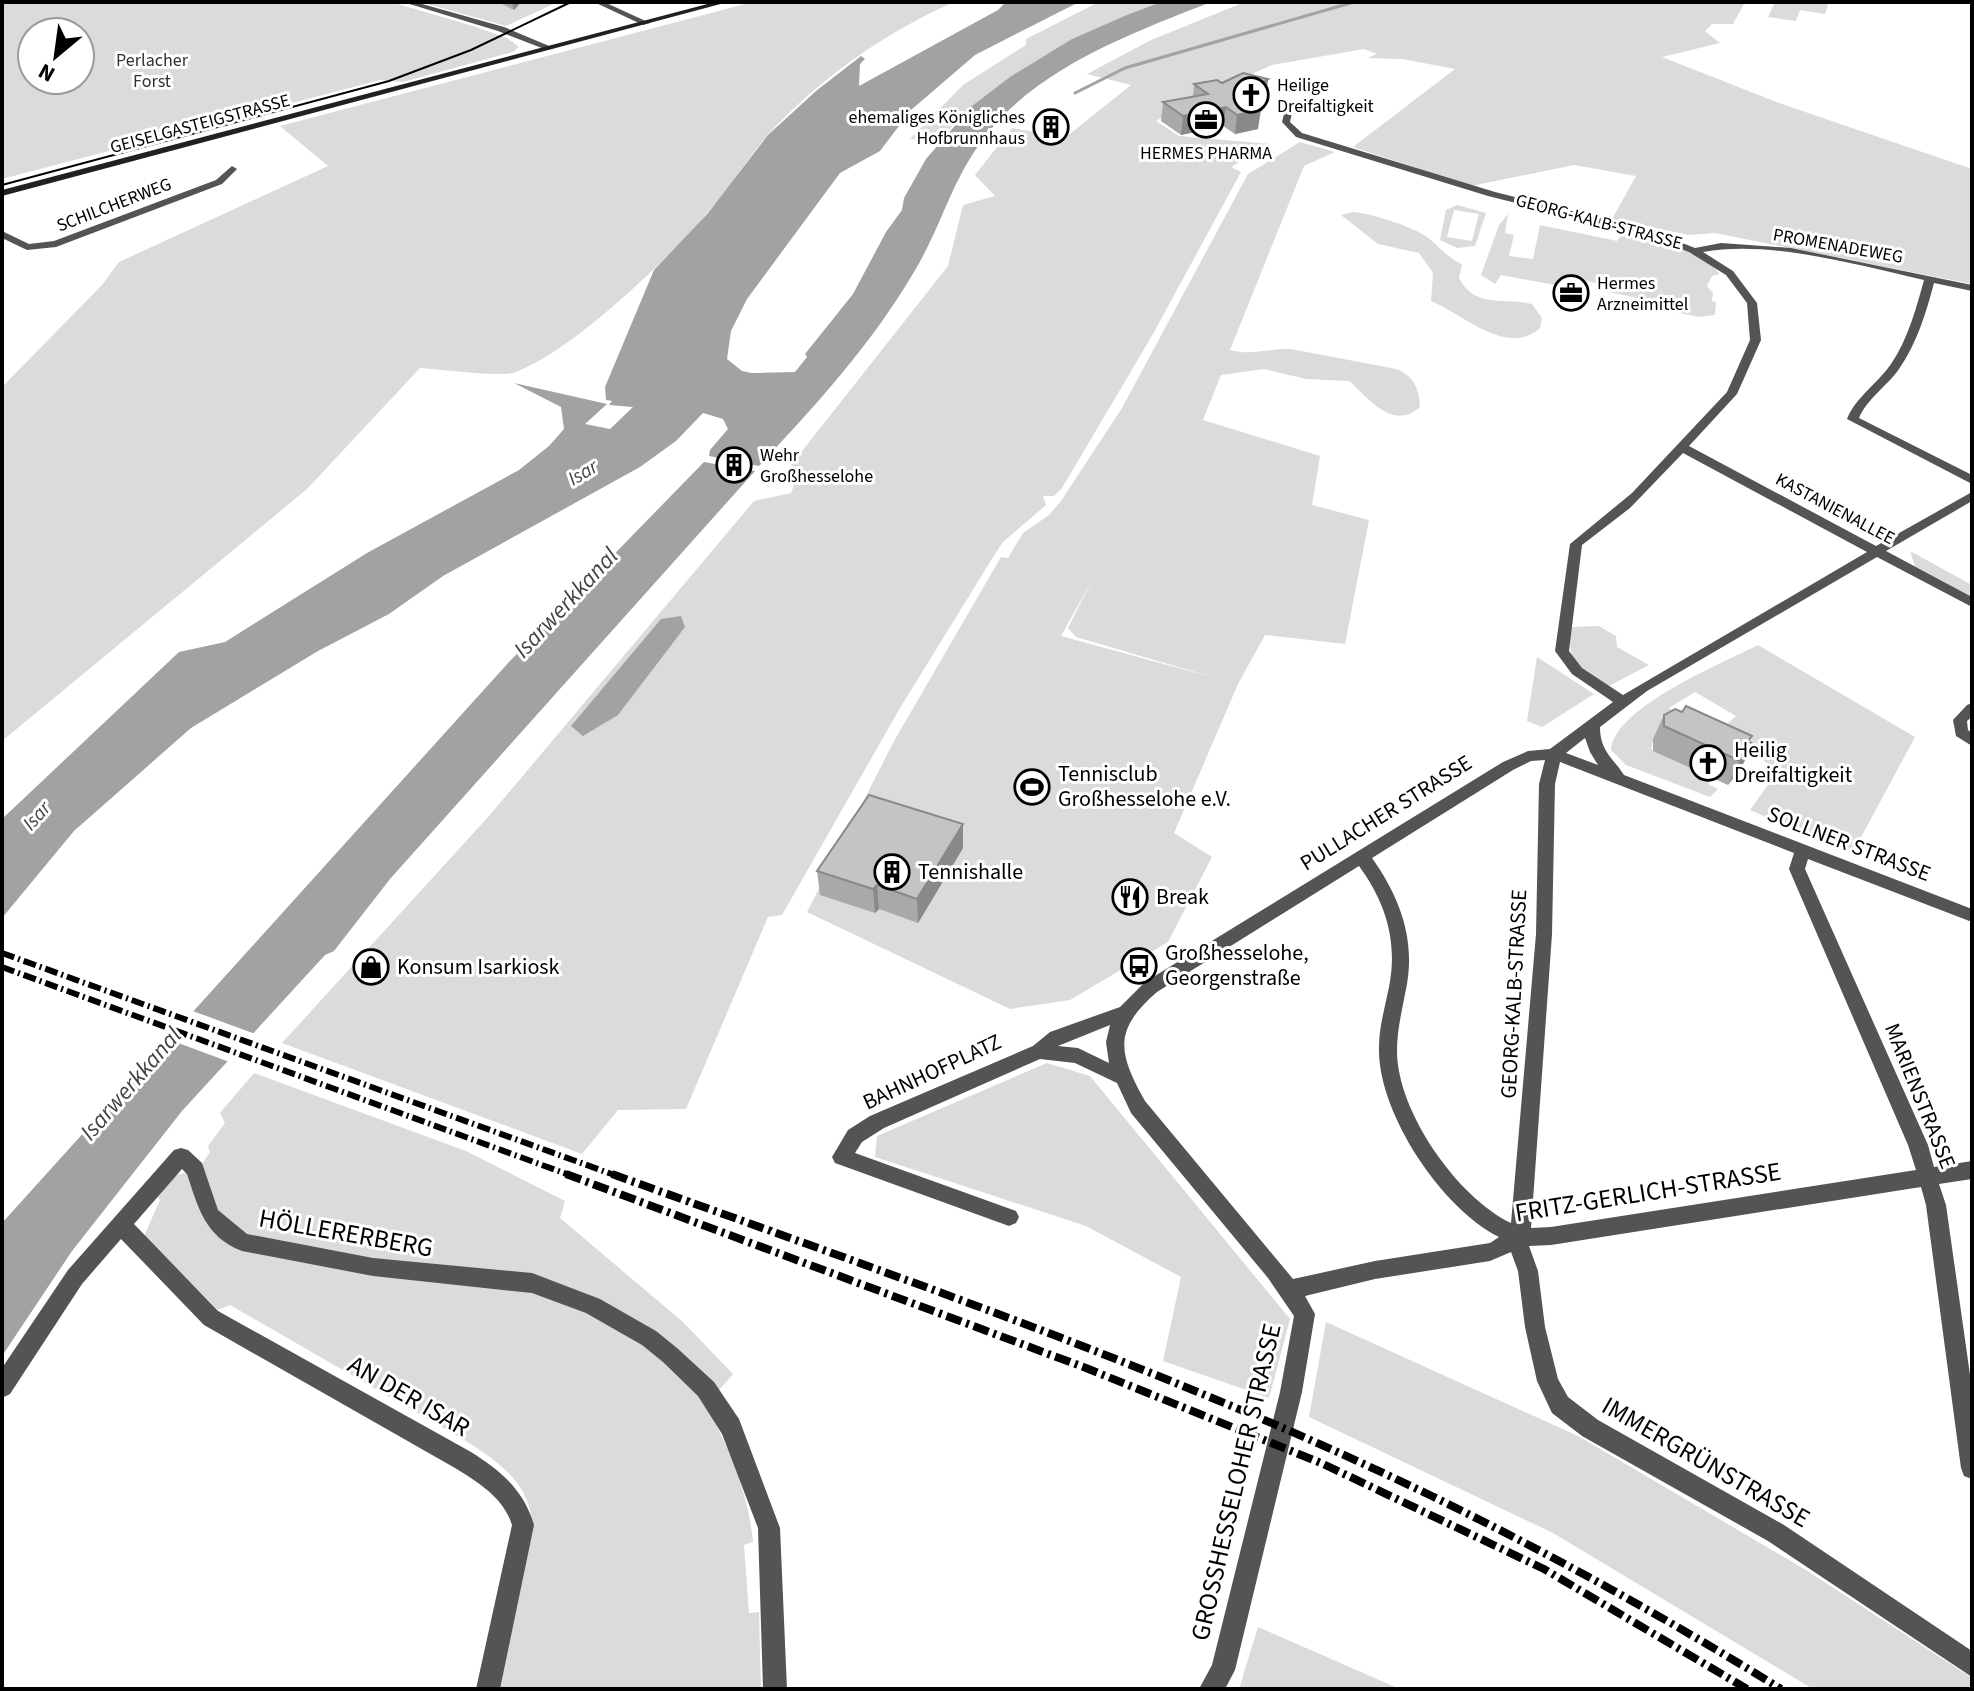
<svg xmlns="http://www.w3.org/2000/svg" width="1974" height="1691" font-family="'Source Sans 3',sans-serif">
<rect width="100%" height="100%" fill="#fff"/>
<path fill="#dbdbdb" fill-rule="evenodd" d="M 2,2 L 391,2 L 473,26 L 507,38 L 519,47 L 513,52 L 403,82 L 380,80 L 2,179 ZM 32,32 L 80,32 L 80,80 L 32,80 Z
M 420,2 L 558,2 L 506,26 Z
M 753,2 L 954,2 C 886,32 817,80 767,136 C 746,161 729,189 707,213 C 666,261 575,349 516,372 C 503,378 438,369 420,368 L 307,489 L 2,741 L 2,387 L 102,285 L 119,262 L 328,166 L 280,126 Z
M 1099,2 L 1161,2 C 1078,34 997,74 938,142 L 910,139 L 963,85 L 1026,45 L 1026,39 Z
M 1245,2 L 1745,2 L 1733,24 L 1712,24 L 1705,31 L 1720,43 L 1662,57 L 1779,103 L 1972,169 L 1972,284 L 1715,233 L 1689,235 L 1612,219 L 1636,176 L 1574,165 L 1471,186 L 1353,147 L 1455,69 L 1402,59 L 1368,58 L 1377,54 L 1364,49 L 1272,65 L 1189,102 L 1156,121 L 1179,136 L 1270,144 L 1231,167 L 1241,172 L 1153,334 L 1062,488 L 1054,496 L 1043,496 L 1046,505 L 1003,542 L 995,554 L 900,708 L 782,915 L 768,917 L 686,1109 L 618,1110 L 582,1154 L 282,1043 L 489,816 L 754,501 L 791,493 L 800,470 L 791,465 L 948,266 L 963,205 L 995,196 L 975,175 L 1012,128 L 1066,137 L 1131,85 L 1087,74 L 1151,40 ZM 661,620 L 644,678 L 618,715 L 572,725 Z
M 1775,2 L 1829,2 L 1825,14 L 1800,10 L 1796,21 L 1768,17 Z
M 1300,142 L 1335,152 L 1304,166 L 1230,350 C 1253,356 1268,348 1291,349 L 1396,369 C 1414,376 1419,388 1420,407 C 1392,432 1368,397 1349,381 L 1306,379 L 1264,369 L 1221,375 L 1203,420 L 1320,456 L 1312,505 L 1369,520 L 1345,644 L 1265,635 L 1238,684 L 1174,833 L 1212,857 L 1168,942 L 1070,1000 L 1010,1009 L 807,912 L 894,741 L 1001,557 L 1008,558 L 1023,533 L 1049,515 L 1061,501 L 1122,408 L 1248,174 ZM 1092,580 L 1068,628 L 1076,637 L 1219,679 L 1061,636 Z
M 1457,205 L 1486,213 L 1475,246 L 1457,248 L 1440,240 L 1446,210 ZM 1454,210 L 1479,214 L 1472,241 L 1447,237 Z
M 1354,212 C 1373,214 1411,226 1427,237 C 1439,246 1447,258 1462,264 L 1459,278 C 1475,309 1504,297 1532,304 L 1542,318 L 1540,328 C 1507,358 1462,313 1431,301 L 1433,273 L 1419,253 L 1378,244 L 1341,215 Z
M 1508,214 L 1505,233 L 1514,235 L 1509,256 L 1533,259 L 1540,225 L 1617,241 L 1624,231 C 1657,239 1698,247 1720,274 L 1712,276 L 1707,286 L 1713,293 L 1712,301 L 1716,302 L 1715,315 L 1698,317 L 1676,312 L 1678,307 L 1605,291 L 1606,286 L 1587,281 L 1582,290 L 1501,275 L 1495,284 L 1481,275 L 1499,225 Z
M 1910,551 L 1972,585 L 1972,597 L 1915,566 Z
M 1599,626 L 1616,636 L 1617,647 L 1649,665 L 1607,687 C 1579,667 1565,664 1572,627 Z
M 1758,645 L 1915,737 L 1852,854 L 1750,810 L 1778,771 L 1721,729 L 1736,716 L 1695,692 L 1669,708 L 1686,719 L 1653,740 L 1651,749 L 1712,778 L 1708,784 L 1718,789 L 1710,797 L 1626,765 L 1611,750 C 1614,707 1723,663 1758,645 Z
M 1537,657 L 1594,694 L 1542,727 L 1527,721 Z
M 1047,1063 L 1090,1076 L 1290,1319 L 1269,1398 L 1163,1361 L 1181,1277 L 1086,1226 L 875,1157 L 877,1136 Z
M 254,1073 L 466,1151 L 565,1201 L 560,1218 L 683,1322 L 733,1374 L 706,1405 C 729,1449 748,1491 753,1542 L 744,1545 L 749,1613 L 759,1612 L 761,1689 L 500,1689 L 532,1522 C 528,1483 502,1465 471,1444 L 230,1305 L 218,1310 L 144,1236 L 160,1200 L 157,1195 L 176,1175 L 198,1170 L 210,1152 L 208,1146 L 225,1123 L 220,1113 Z
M 1326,1322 L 1578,1436 L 1806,1570 L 1972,1678 L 1972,1689 L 1813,1689 L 1553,1533 L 1309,1417 Z
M 1258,1627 L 1400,1689 L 1239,1689 Z"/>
<path fill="#a2a2a2" d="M 1006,2 L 1079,2 L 975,55 L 911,110 L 880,151 L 840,173 L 747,299 L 731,331 L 727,359 L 742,371 L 751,373 L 795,372 L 807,357 L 805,354 L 853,294 L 886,232 L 902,210 L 904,198 L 926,159 L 972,106 L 1010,77 L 1072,39 L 1127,15 L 1161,2 L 1211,2 C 1140,30 1058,60 1004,115 C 953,167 948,215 914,272 C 871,345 816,405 759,466 L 709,456 L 710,450 L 728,429 L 723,419 L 703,413 L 676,441 L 640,467 L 443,576 L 389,614 L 318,651 L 191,728 L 74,831 L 2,918 L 2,819 L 179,652 L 225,642 L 367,553 L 519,470 L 549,446 L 564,429 L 561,407 L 514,383 L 607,404 L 585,424 L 610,429 L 633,407 L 609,405 L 612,401 L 606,400 L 605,387 L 654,270 L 708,213 L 768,135 L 816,91 L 861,56 L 865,59 L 860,64 L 859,86 L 998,10 Z
M 704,462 L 755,471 L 390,879 L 334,951 L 325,955 L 182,1111 L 72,1251 L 2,1356 L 2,1223 L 509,662 Z
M 681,616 L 685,627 L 618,715 L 583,736 L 571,726 L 661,619 Z"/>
<path fill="#fff" d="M 190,1010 L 258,1035 L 232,1063 L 165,1038 Z"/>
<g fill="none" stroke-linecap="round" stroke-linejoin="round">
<path stroke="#a2a2a2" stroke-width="3" d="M 1075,93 L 1125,68 L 1354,2"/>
<path fill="#545454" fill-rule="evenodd" d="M 403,2 L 415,2 L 504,27 L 554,48 L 547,50 L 498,31 Z
M 594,2 L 604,2 L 650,23 L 643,25 Z
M 1286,106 L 1293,108 L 1290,122 L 1302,133 L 1495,192 L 1652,231 L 1695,248 L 1721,243 L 1791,248 L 1972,285 L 1972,291 L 1934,283 C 1926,313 1917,343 1899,369 C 1888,385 1866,400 1859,418 L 1972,475 L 1972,484 L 1847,419 C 1855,398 1878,383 1891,364 C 1908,339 1916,309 1924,280 C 1857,265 1772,240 1703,252 L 1733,271 L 1757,303 L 1761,340 L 1737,394 L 1689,446 L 1876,546 L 1972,492 L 1972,501 L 1886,551 L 1972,597 L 1972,607 L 1877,557 L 1647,691 L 1600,727 C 1600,751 1613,758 1624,775 L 1972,909 L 1972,922 L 1808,859 L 1805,869 L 1928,1145 L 1934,1167 L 1972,1161 L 1972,1179 L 1939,1184 L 1946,1205 L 1972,1389 L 1972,1479 L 1964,1476 L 1961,1468 L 1926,1205 L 1921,1187 L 1551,1245 L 1529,1246 L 1538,1271 L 1545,1327 L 1558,1379 L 1568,1397 L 1598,1420 L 1784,1525 L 1972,1651 L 1972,1677 L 1768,1541 L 1582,1436 L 1552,1413 L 1537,1381 L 1525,1327 L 1518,1271 L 1511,1252 L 1490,1261 L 1375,1279 L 1305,1296 L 1315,1314 L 1302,1392 L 1235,1670 L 1225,1689 L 1199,1689 L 1212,1665 L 1280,1392 L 1294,1316 L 1268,1278 L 1131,1113 L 1117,1083 L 1075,1063 L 1040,1059 L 884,1128 L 862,1142 L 855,1153 L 1016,1211 L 1019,1217 L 1016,1223 L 1009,1226 L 835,1163 L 832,1157 L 848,1130 L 870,1116 L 1033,1046 L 1050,1032 L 1120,1007 L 1145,982 L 1503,762 L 1528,751 L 1550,749 L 1613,702 L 1572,674 L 1555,651 L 1570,544 L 1632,493 L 1727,392 L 1750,340 L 1747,303 L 1726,275 L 1689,252 L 1645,235 L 1488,196 L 1296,137 L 1282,122 ZM 1683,453 L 1867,552 L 1623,695 L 1582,668 L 1569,651 L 1582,545 L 1630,508 ZM 1585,738 L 1590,752 L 1598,765 L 1566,753 ZM 1545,760 L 1539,784 L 1536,934 L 1511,1223 C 1457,1197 1397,1111 1397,1051 C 1397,1028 1403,1006 1407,984 C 1415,937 1399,896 1372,858 L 1513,770 L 1531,761 ZM 1560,762 L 1794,853 L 1789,869 L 1908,1145 L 1916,1170 L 1551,1227 L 1531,1228 L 1552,934 L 1555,784 ZM 1359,866 C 1386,903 1398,942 1389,987 C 1385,1007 1379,1027 1379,1047 C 1377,1112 1442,1209 1499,1237 L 1490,1243 L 1375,1261 L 1293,1279 L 1145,1101 C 1118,1053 1113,1030 1157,992 ZM 1110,1025 L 1106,1042 L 1109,1063 L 1078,1048 L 1058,1046 Z
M 232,166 L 237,169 L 222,184 L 56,247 L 27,250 L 2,238 L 2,231 L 29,244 L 54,241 L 216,180 Z
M 1972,703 L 1972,717 L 1967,721 L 1968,730 L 1972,733 L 1972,746 L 1956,736 L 1953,720 L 1967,705 Z
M 181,1148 L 188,1150 L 202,1163 L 218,1210 L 247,1234 L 373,1258 L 532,1273 L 600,1299 L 656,1331 L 677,1348 L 714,1382 L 739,1419 L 780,1528 L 787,1689 L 763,1689 L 758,1528 L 722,1434 L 698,1396 L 663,1362 L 642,1345 L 586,1313 L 532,1293 L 373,1276 L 242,1251 C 205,1237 198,1207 187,1174 L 182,1169 L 134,1224 L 218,1311 L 471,1452 C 501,1471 524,1490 534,1525 L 500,1689 L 476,1689 L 512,1525 C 504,1498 478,1482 455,1468 L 204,1325 L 121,1239 L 82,1284 L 10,1394 L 2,1398 L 2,1368 L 68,1270 L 174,1150 Z"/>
<path fill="#212121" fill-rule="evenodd" d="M 715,2 L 728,2 L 2,196 L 2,190 Z"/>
<path stroke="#000" stroke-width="2" d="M 2,185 L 389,81 L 471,50 L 571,2"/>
<path stroke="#000" stroke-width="6" stroke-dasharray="13 4 2 4" stroke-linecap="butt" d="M 2,953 L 617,1176
M 2,967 L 572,1176"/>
<path stroke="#000" stroke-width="8" stroke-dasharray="16 5 3 5" stroke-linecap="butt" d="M 566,1174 L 1086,1368 L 1321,1463 L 1544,1569 L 1747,1689
M 612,1174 C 891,1275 1176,1371 1444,1502 C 1560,1559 1671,1621 1781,1689"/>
</g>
<path fill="#a9a9a9" d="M 498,2 L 521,2 L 514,10 Z
M 1222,83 L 1266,98 L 1253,104 L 1258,129 L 1235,134 L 1223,126 L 1181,135 L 1161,121 L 1163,102 L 1193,97 L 1194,84 Z
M 1664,715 L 1753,744 L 1741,768 L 1728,785 L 1653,751 L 1653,739 Z
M 963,848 L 918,923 L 879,909 L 875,913 L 820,895 L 817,871 Z"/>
<path fill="#898989" d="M 512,2 L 521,2 L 514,10 Z
M 1268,79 L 1266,98 L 1237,113 L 1240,94 Z
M 1226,107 L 1223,126 L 1181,135 L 1183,116 Z
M 1261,110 L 1258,129 L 1235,134 L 1237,115 Z
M 1753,744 L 1741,768 L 1728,785 L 1740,761 Z
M 963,824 L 963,848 L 918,923 L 917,899 Z
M 877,885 L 879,909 L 875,913 L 873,889 Z"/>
<path fill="#c4c4c4" stroke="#898989" stroke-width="2" d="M 1243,73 L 1268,79 L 1240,94 L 1261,110 L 1237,115 L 1226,107 L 1183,116 L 1163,102 L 1208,94 L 1194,84 L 1217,80 L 1222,83 Z
M 1686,706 L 1752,736 L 1748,741 L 1753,744 L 1740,761 L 1664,726 L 1664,715 L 1675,709 L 1682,712 Z
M 869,795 L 963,824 L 917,899 L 877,885 L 873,889 L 817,871 Z"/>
<defs>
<symbol id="church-ring" viewBox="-11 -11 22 22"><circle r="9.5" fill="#fff" stroke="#000" stroke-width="1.5"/><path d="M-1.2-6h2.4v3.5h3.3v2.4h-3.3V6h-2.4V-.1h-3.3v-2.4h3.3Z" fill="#000"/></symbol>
<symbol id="office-ring" viewBox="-11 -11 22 22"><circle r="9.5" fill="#fff" stroke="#000" stroke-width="1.5"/><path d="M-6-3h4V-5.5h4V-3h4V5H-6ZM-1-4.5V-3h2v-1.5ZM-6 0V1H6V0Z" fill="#000"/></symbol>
<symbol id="building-ring" viewBox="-11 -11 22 22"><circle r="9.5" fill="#fff" stroke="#000" stroke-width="1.5"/><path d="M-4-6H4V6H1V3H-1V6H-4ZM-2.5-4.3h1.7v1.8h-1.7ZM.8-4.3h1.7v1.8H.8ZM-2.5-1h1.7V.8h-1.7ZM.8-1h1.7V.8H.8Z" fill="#000"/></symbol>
<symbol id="stadium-ring" viewBox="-11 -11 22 22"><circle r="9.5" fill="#fff" stroke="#000" stroke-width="1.5"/><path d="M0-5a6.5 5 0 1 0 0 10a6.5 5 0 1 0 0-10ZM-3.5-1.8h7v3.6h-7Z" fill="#000"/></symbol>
<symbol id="restaurant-ring" viewBox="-11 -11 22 22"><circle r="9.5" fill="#fff" stroke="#000" stroke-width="1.5"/><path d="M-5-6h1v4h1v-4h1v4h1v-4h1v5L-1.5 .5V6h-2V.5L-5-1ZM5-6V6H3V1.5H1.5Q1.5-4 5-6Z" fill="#000"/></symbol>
<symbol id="bus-ring" viewBox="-11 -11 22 22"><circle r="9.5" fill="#fff" stroke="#000" stroke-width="1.5"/><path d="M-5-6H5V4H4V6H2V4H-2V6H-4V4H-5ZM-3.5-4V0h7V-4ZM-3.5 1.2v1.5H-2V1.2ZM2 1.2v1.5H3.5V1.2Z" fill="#000"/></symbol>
<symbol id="shop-ring" viewBox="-11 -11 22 22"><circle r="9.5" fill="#fff" stroke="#000" stroke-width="1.5"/><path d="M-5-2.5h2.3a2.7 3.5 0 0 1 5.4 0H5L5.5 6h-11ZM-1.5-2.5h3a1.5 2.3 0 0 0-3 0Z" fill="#000"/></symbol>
</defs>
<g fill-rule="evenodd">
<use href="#church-ring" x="1231" y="75" width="40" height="40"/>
<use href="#office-ring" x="1186" y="100" width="40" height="40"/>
<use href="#building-ring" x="1031" y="107" width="40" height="40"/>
<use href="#office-ring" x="1551" y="273" width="40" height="40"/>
<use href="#building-ring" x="714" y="445" width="40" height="40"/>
<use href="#church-ring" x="1688" y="743" width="40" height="40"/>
<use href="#stadium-ring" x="1012" y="767" width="40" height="40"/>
<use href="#building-ring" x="872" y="852" width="40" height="40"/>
<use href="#restaurant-ring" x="1110" y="877" width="40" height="40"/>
<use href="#bus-ring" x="1119" y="946" width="40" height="40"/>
<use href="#shop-ring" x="351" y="947" width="40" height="40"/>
</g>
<g text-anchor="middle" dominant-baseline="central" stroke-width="6" stroke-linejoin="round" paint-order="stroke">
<g font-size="18" fill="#323232" stroke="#fff">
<text x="152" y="60">Perlacher<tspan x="152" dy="21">Forst</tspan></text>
</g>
<g font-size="18" fill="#000" stroke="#fff" text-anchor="start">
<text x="1277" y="85">Heilige<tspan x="1277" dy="21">Dreifaltigkeit</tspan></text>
<text x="1025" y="117" text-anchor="end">ehemaliges Königliches<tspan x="1025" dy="21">Hofbrunnhaus</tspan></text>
<text x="1206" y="153" text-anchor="middle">HERMES PHARMA</text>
<text x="1597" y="283">Hermes<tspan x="1597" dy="21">Arzneimittel</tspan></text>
<text x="760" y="455">Wehr<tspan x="760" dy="21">Großhesselohe</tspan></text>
</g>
<g font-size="18" fill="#000" stroke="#fff">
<text transform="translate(200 124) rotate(-15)">GEISELGASTEIGSTRASSE</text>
<text transform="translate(114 205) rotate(-21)">SCHILCHERWEG</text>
<text transform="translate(1599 222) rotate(15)">GEORG-KALB-STRASSE</text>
<text transform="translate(1838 246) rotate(10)">PROMENADEWEG</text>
<text transform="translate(1835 509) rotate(28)">KASTANIENALLEE</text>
</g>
<g font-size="20" font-style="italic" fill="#434343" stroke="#fff">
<text transform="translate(583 473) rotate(-31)">Isar</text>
<text transform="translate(37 816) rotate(-48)">Isar</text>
</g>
<g font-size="22" fill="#000" stroke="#fff" text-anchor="start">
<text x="1734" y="750">Heilig<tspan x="1734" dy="25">Dreifaltigkeit</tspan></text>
<text x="1058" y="774">Tennisclub<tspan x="1058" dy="25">Großhesselohe e.V.</tspan></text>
<text x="918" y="872">Tennishalle</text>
<text x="1156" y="897">Break</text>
<text x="1165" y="953">Großhesselohe,<tspan x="1165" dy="25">Georgenstraße</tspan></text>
<text x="397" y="967">Konsum Isarkiosk</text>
</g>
<g font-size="22" fill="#000" stroke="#fff">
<text transform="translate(1386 813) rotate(-32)">PULLACHER STRASSE</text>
<text transform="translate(1849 844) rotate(21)">SOLLNER STRASSE</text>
<text transform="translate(1514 994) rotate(-87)">GEORG-KALB-STRASSE</text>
<text transform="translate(932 1072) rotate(-25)">BAHNHOFPLATZ</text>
<text transform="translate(1920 1096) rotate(68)">MARIENSTRASSE</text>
</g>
<g font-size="24" font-style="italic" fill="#434343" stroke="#fff">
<text transform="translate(566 603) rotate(-47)">Isarwerkkanal</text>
<text transform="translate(131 1084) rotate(-49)">Isarwerkkanal</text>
</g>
<g font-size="26" fill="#000" stroke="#fff">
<text transform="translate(1648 1192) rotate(-9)">FRITZ-GERLICH-STRASSE</text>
<text transform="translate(346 1233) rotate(10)">HÖLLERERBERG</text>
<text transform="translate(409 1396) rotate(30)">AN DER ISAR</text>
<text transform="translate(1706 1462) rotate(30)">IMMERGRÜNSTRASSE</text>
<text transform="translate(1236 1482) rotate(-77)">GROSSHESSELOHER STRASSE</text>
</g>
</g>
<rect width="1974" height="1691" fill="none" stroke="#000000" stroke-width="8"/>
<g transform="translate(56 56) rotate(209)"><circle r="38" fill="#ffffff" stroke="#999999" stroke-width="2"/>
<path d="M0-6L14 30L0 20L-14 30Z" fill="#000000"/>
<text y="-12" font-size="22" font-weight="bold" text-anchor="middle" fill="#000000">N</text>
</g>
</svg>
